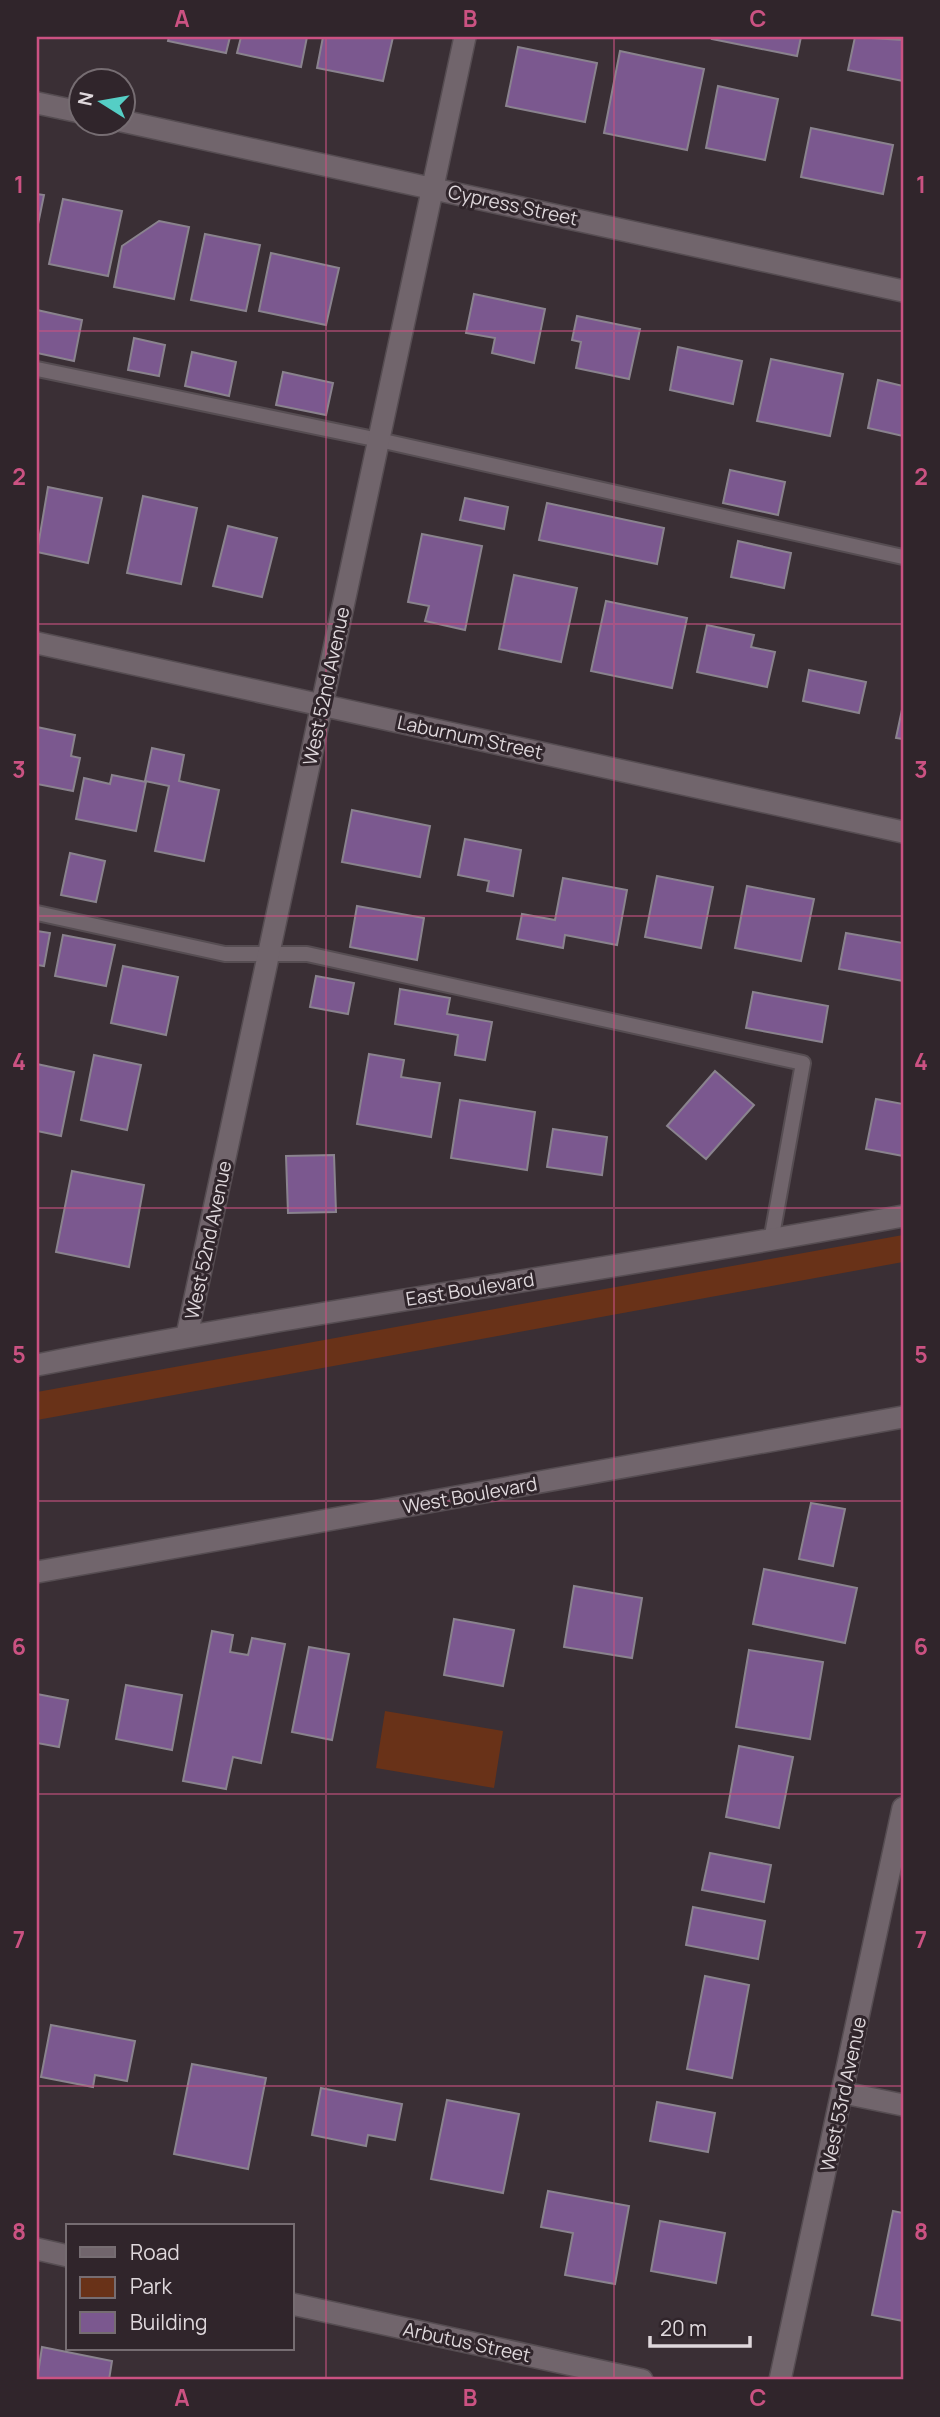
<svg xmlns="http://www.w3.org/2000/svg" width="940" height="2417" font-family="Manrope,sans-serif">
<rect width="100%" height="100%" fill="#3a2f35"/>
<path fill="#693218" d="M 903,1235 L 903,1262 L 37,1420 L 37,1392 Z
M 385,1711 L 503,1731 L 494,1788 L 376,1768 Z"/>
<path fill="#7b588f" stroke="#8a838e" stroke-width="2" d="M 169,37 L 230,37 L 226,53 L 168,41 Z
M 241,37 L 307,37 L 301,67 L 237,53 Z
M 323,37 L 393,37 L 383,81 L 317,68 Z
M 713,37 L 801,37 L 797,56 L 712,39 Z
M 855,37 L 903,40 L 903,81 L 848,70 Z
M 518,47 L 597,63 L 585,122 L 506,106 Z
M 620,51 L 704,69 L 687,150 L 604,133 Z
M 718,86 L 778,99 L 765,160 L 706,148 Z
M 811,128 L 893,145 L 883,194 L 801,177 Z
M 37,194 L 44,195 L 37,229 Z
M 63,199 L 122,211 L 108,276 L 49,264 Z
M 159,221 L 189,227 L 174,299 L 114,287 L 122,246 Z
M 205,234 L 260,245 L 246,311 L 191,300 Z
M 271,253 L 339,268 L 326,325 L 259,311 Z
M 474,294 L 545,309 L 534,363 L 492,353 L 495,338 L 466,333 Z
M 37,310 L 82,320 L 74,361 L 37,353 Z
M 577,316 L 640,329 L 629,379 L 576,368 L 581,342 L 572,340 Z
M 134,338 L 165,345 L 159,376 L 128,370 Z
M 678,347 L 742,361 L 733,404 L 670,390 Z
M 192,352 L 236,362 L 229,396 L 185,386 Z
M 771,359 L 843,374 L 830,436 L 757,421 Z
M 283,372 L 333,383 L 326,415 L 276,405 Z
M 878,380 L 903,386 L 903,436 L 868,428 Z
M 730,470 L 785,482 L 778,515 L 723,503 Z
M 48,487 L 102,498 L 88,563 L 37,552 Z
M 143,496 L 197,508 L 181,584 L 127,573 Z
M 465,498 L 508,507 L 504,529 L 460,520 Z
M 547,503 L 664,528 L 657,564 L 539,540 Z
M 228,526 L 277,538 L 262,597 L 213,586 Z
M 422,534 L 482,546 L 465,630 L 425,621 L 429,606 L 408,602 Z
M 738,541 L 791,553 L 784,588 L 731,577 Z
M 514,575 L 577,588 L 561,662 L 499,649 Z
M 606,601 L 687,618 L 672,688 L 591,671 Z
M 707,625 L 754,635 L 751,647 L 775,652 L 767,687 L 697,672 Z
M 809,670 L 866,682 L 859,713 L 803,701 Z
M 903,705 L 903,739 L 896,738 Z
M 37,727 L 75,735 L 71,756 L 80,758 L 73,791 L 37,784 Z
M 152,748 L 184,755 L 179,781 L 219,790 L 204,861 L 155,851 L 169,786 L 145,781 Z
M 112,775 L 146,782 L 136,831 L 76,819 L 84,778 L 110,784 Z
M 352,810 L 430,826 L 420,877 L 342,862 Z
M 465,839 L 521,850 L 513,896 L 487,891 L 489,881 L 458,875 Z
M 70,853 L 105,861 L 96,902 L 61,895 Z
M 657,876 L 713,887 L 701,948 L 645,937 Z
M 563,878 L 627,890 L 617,945 L 565,935 L 563,948 L 517,939 L 522,914 L 555,920 Z
M 747,886 L 814,899 L 801,961 L 735,948 Z
M 357,906 L 424,918 L 417,960 L 350,947 Z
M 37,931 L 50,933 L 44,966 L 37,965 Z
M 846,933 L 903,943 L 903,981 L 839,969 Z
M 63,935 L 115,945 L 106,986 L 55,976 Z
M 123,966 L 178,977 L 166,1035 L 111,1023 Z
M 316,976 L 354,983 L 348,1014 L 310,1007 Z
M 400,989 L 450,998 L 447,1014 L 492,1022 L 485,1060 L 455,1055 L 458,1035 L 395,1024 Z
M 753,992 L 828,1006 L 822,1042 L 746,1028 Z
M 369,1054 L 404,1060 L 401,1077 L 440,1083 L 431,1137 L 357,1124 Z
M 94,1055 L 141,1065 L 127,1130 L 81,1120 Z
M 37,1064 L 74,1072 L 61,1136 L 37,1131 Z
M 715,1071 L 754,1105 L 706,1159 L 667,1126 Z
M 876,1099 L 903,1104 L 903,1156 L 866,1149 Z
M 460,1100 L 535,1112 L 527,1170 L 451,1158 Z
M 553,1129 L 607,1137 L 602,1175 L 547,1167 Z
M 334,1155 L 336,1212 L 288,1213 L 286,1156 Z
M 72,1171 L 144,1185 L 129,1267 L 56,1252 Z
M 811,1503 L 845,1509 L 833,1566 L 799,1559 Z
M 764,1569 L 857,1588 L 845,1643 L 753,1624 Z
M 574,1586 L 642,1598 L 632,1658 L 564,1647 Z
M 454,1619 L 514,1630 L 503,1686 L 444,1675 Z
M 212,1631 L 233,1635 L 230,1652 L 248,1655 L 252,1638 L 285,1644 L 261,1763 L 233,1757 L 226,1789 L 183,1781 Z
M 309,1647 L 349,1654 L 332,1740 L 292,1732 Z
M 749,1650 L 823,1662 L 810,1739 L 736,1727 Z
M 126,1685 L 182,1695 L 172,1750 L 116,1739 Z
M 37,1694 L 68,1700 L 59,1747 L 37,1743 Z
M 739,1746 L 793,1757 L 779,1828 L 726,1817 Z
M 710,1853 L 771,1865 L 764,1902 L 702,1890 Z
M 693,1907 L 765,1921 L 758,1959 L 686,1945 Z
M 705,1976 L 749,1985 L 732,2078 L 687,2069 Z
M 51,2025 L 135,2041 L 127,2081 L 95,2075 L 93,2087 L 41,2077 Z
M 192,2064 L 266,2078 L 248,2169 L 174,2154 Z
M 321,2088 L 402,2104 L 395,2140 L 368,2135 L 366,2146 L 312,2135 Z
M 447,2100 L 519,2114 L 503,2193 L 431,2179 Z
M 657,2102 L 715,2113 L 708,2152 L 650,2141 Z
M 548,2191 L 629,2206 L 615,2284 L 565,2275 L 573,2233 L 541,2227 Z
M 893,2211 L 903,2213 L 903,2321 L 872,2315 Z
M 660,2221 L 725,2233 L 716,2283 L 651,2271 Z
M 42,2347 L 112,2361 L 109,2380 L 37,2380 Z"/>
<g fill="none" stroke-linecap="round" stroke-linejoin="round">
<defs>
<path id="lane" d="M 37,369 L 379,440 L 903,557
M 37,913 L 225,954 L 307,954 L 803,1063 L 771,1241"/>
<path id="street" d="M 37,103 L 80,112
M 122,121 L 903,291
M 37,643 L 903,832
M 187,1335 L 465,37
M 37,1365 C 324,1308 615,1270 903,1216
M 844,2093 L 903,2105
M 37,2249 L 68,2256
M 292,2304 L 642,2380
M 780,2380 L 903,1808"/>
<path id="secondary" d="M 37,1572 L 903,1417"/>
</defs>
<use href="#lane" stroke="#564d52" stroke-width="18"/>
<use href="#street" stroke="#564d52" stroke-width="24"/>
<use href="#secondary" stroke="#564d52" stroke-width="24"/>
<use href="#lane" stroke="#71656c" stroke-width="14"/>
<use href="#street" stroke="#71656c" stroke-width="21"/>
<use href="#secondary" stroke="#71656c" stroke-width="21"/>
</g>
<path fill="none" stroke="#cb5282" stroke-width="2" stroke-opacity="0.55" d="M 326,37 L 326,2380M 614,37 L 614,2380M 37,331 L 903,331M 37,624 L 903,624M 37,916 L 903,916M 37,1208 L 903,1208M 37,1501 L 903,1501M 37,1794 L 903,1794M 37,2086 L 903,2086"/>
<g text-anchor="middle" dominant-baseline="central" stroke-width="6" stroke-linejoin="round" paint-order="stroke">
<g font-size="19" fill="#dfd8dc" stroke="#30252b">
<text transform="translate(513 205) rotate(12)">Cypress Street</text>
<text transform="translate(326 686) rotate(-78)">West 52nd Avenue</text>
<text transform="translate(470 737) rotate(12)">Laburnum Street</text>
<text transform="translate(208 1240) rotate(-78)">West 52nd Avenue</text>
<text transform="translate(470 1289) rotate(-9)">East Boulevard</text>
<text transform="translate(470 1495) rotate(-10)">West Boulevard</text>
<text transform="translate(843 2094) rotate(-78)">West 53rd Avenue</text>
<text transform="translate(467 2342) rotate(12)">Arbutus Street</text>
</g>
</g>
<rect width="940" height="2417" fill="none" stroke="#30252b" stroke-width="77"/>
<rect x="66" y="2224" width="228" height="126" fill="#30252b" stroke="#766d72" stroke-width="2"/>
<rect x="80" y="2247" width="35" height="10" fill="#71656c" stroke="#766d72" stroke-width="2"/>
<text x="130" y="2260" font-size="21" fill="#dfd8dc">Road</text>
<rect x="80" y="2277" width="35" height="21" fill="#693218" stroke="#766d72" stroke-width="2"/>
<text x="130" y="2294" font-size="21" fill="#dfd8dc">Park</text>
<rect x="80" y="2312" width="35" height="21" fill="#7b588f" stroke="#766d72" stroke-width="2"/>
<text x="130" y="2330" font-size="21" fill="#dfd8dc">Building</text>
<g transform="translate(102 102) rotate(281)"><circle r="33" fill="#30252b" stroke="#766d72" stroke-width="2"/>
<path d="M0-5L12 26L0 18L-12 26Z" fill="#55cec5"/>
<text y="-10" font-size="19" font-weight="bold" text-anchor="middle" fill="#dfd8dc">N</text>
</g>
<path d="M650 2336v10h100v-10" fill="none" stroke="#dfd8dc" stroke-width="3.5"/>
<text x="660" y="2336" font-size="21" fill="#dfd8dc" stroke="#30252b" stroke-width="5" paint-order="stroke">20 m</text>
<rect x="38" y="38" width="864" height="2340" fill="none" stroke="#cb5282" stroke-width="2.5"/>
<g font-size="23" text-anchor="middle" font-weight="bold" fill="#cb5282">
<text x="182" y="27">A</text>
<text x="470" y="27">B</text>
<text x="758" y="27">C</text>
<text x="19" y="193">1</text>
<text x="921" y="193">1</text>
<text x="19" y="485">2</text>
<text x="921" y="485">2</text>
<text x="19" y="778">3</text>
<text x="921" y="778">3</text>
<text x="19" y="1070">4</text>
<text x="921" y="1070">4</text>
<text x="19" y="1363">5</text>
<text x="921" y="1363">5</text>
<text x="19" y="1655">6</text>
<text x="921" y="1655">6</text>
<text x="19" y="1948">7</text>
<text x="921" y="1948">7</text>
<text x="19" y="2240">8</text>
<text x="921" y="2240">8</text>
<text x="182" y="2406">A</text>
<text x="470" y="2406">B</text>
<text x="758" y="2406">C</text>
</g>
</svg>
